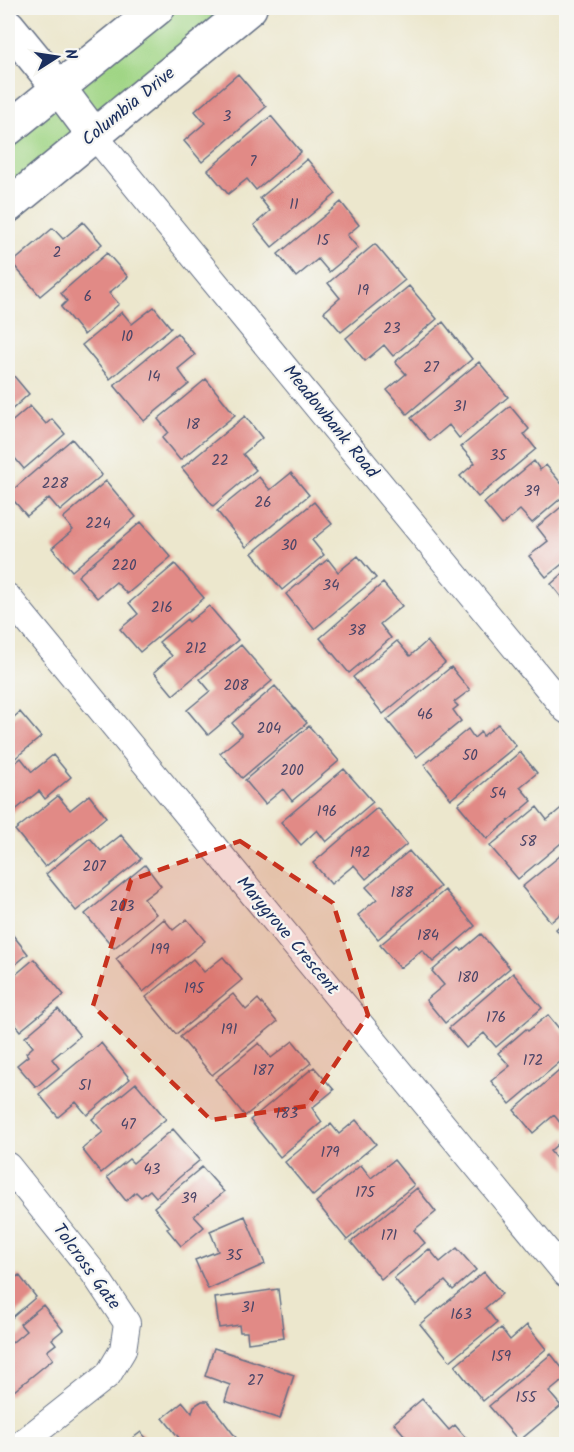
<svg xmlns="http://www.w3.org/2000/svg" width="574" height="1452" font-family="Kalam,sans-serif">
<rect width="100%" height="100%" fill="#f6f6f2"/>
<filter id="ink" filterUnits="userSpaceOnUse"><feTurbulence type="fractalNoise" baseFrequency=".0167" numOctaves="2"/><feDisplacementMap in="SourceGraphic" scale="12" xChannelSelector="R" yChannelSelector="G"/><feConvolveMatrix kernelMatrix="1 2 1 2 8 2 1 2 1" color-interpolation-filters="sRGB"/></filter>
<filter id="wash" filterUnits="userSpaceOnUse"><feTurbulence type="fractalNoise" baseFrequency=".008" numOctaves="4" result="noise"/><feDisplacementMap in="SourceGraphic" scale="24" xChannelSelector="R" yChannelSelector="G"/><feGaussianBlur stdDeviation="1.35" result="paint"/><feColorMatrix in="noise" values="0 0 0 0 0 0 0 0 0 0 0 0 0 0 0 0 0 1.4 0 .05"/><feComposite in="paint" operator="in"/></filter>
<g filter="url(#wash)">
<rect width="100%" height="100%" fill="#ece7cd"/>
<path fill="#a0d585" stroke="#5e8272" stroke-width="1.5" d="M 158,8 L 250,8 L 8,206 L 8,129 Z"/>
<g id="blocks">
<path fill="#e18a86" d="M 238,74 L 266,107 L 202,162 L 184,141 L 205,123 L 195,111 Z
M 271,116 L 301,152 L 256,190 L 247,179 L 228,194 L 208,170 Z
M 307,159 L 336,194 L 272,247 L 254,225 L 270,211 L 260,198 Z
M 341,202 L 359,225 L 347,235 L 358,248 L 329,272 L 318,259 L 296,277 L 278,254 Z
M 83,222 L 102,244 L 40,296 L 12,263 L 53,228 L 63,239 Z
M 375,244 L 405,280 L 341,332 L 324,312 L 340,298 L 328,283 Z
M 107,253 L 128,277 L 109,293 L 119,304 L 84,335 L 61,307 L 67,301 L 61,293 Z
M 409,286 L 437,319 L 393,356 L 384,345 L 365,361 L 346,338 Z
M 154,307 L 171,328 L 110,379 L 82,345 L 122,312 L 132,324 Z
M 443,322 L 472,359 L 407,414 L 387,390 L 406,374 L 395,362 Z
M 177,333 L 195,355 L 178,369 L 189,384 L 144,421 L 114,385 Z
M 479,362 L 508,397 L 459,438 L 449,425 L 430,441 L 411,418 Z
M 8,369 L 29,394 L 8,413 Z
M 206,379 L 235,415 L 180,460 L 162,438 L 168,432 L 158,419 Z
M 30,406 L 46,424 L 52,419 L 65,434 L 24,469 L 14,457 L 8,462 L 8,425 Z
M 510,406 L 529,429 L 524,434 L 536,449 L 478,497 L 460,476 L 475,463 L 461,447 Z
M 245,416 L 262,438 L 243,454 L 256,470 L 213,506 L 182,468 Z
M 72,439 L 102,475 L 60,511 L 49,498 L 27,516 L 8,494 Z
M 534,461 L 540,470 L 546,465 L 566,489 L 566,494 L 532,523 L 520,510 L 502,525 L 484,503 Z
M 291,473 L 309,495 L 246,547 L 217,511 L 259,477 L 270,490 Z
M 106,481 L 136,517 L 72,571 L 52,548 L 73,530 L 63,518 Z
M 314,502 L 332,524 L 312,540 L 324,555 L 282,590 L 252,553 Z
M 566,503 L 566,561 L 546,577 L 529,556 L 548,541 L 537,527 Z
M 141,522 L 171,557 L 127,594 L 116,582 L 97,598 L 78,576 Z
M 358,556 L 376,578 L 314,629 L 286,594 L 328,559 L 338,572 Z
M 175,564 L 204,598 L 140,652 L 120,629 L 138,614 L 129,603 Z
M 566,571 L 566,603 L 551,584 Z
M 383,583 L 402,606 L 380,624 L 391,638 L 349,673 L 320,638 Z
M 209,606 L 238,640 L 173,695 L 154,672 L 172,656 L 159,642 L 187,619 L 189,622 Z
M 397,641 L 410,656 L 427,641 L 445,663 L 383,714 L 353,677 Z
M 241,645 L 272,681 L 208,735 L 187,710 L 210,691 L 200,679 Z
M 451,667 L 470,690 L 454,702 L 458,706 L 453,710 L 461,721 L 417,757 L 387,720 Z
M 275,686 L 307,723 L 242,778 L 220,753 L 242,735 L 232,723 Z
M 20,712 L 41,737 L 8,764 L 8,722 Z
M 498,724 L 516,746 L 451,799 L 424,765 L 468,729 L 474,738 L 481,732 L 483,736 Z
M 309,726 L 339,761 L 292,801 L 283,789 L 265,804 L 245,780 Z
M 520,752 L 537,773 L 520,787 L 532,801 L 487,839 L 458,804 Z
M 53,755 L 71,777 L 45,799 L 39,791 L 8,816 L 8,769 L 21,758 L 32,772 Z
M 344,769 L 373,802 L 326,842 L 317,830 L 301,845 L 281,822 Z
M 89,795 L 106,817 L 45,867 L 15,830 L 58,796 L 70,810 Z
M 566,804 L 566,839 L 518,879 L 490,846 L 537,807 L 547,820 Z
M 377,808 L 407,844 L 366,879 L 354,865 L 331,884 L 313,863 Z
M 121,835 L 141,859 L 76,911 L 46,874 L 90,838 L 101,851 Z
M 409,851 L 440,887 L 378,939 L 358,915 L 377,899 L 366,887 Z
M 566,851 L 566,909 L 551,922 L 522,887 Z
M 145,865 L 161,886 L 144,899 L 156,914 L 114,948 L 85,914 Z
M 445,890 L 475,926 L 433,962 L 422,950 L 400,968 L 380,945 Z
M 164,919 L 173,930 L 187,919 L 205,941 L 143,992 L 116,959 Z
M 566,920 L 566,942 L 556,929 Z
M 8,929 L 28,954 L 8,971 Z
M 481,934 L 510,968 L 445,1023 L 426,1000 L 444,985 L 432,971 L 459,948 L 462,950 Z
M 223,957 L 242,980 L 176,1034 L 146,997 L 193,959 L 204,972 Z
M 34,959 L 64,995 L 20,1031 L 8,1016 L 8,981 Z
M 513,973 L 542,1008 L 496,1047 L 484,1033 L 466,1048 L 449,1028 Z
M 233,994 L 246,1010 L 258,999 L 277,1022 L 212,1075 L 180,1037 Z
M 58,1009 L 80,1036 L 52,1059 L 59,1068 L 36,1087 L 17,1065 L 28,1056 L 26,1053 L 33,1047 L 25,1037 Z
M 548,1015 L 566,1037 L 566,1057 L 510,1104 L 491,1081 L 510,1066 L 498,1053 L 526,1029 L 528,1031 Z
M 293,1041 L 311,1063 L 245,1116 L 215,1079 L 259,1043 L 271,1058 Z
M 101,1043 L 130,1079 L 87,1115 L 76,1102 L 58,1117 L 39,1094 Z
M 566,1065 L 566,1130 L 554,1115 L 533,1133 L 514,1110 Z
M 314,1067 L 334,1090 L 312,1108 L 322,1122 L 280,1157 L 250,1120 Z
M 136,1083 L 166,1119 L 101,1173 L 82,1149 L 103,1132 L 92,1119 Z
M 356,1120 L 376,1144 L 313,1196 L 285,1162 L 331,1124 L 339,1134 Z
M 173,1129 L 200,1160 L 156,1197 L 150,1190 L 141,1197 L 136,1192 L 126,1201 L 107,1177 L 129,1159 L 133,1163 Z
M 566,1137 L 566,1170 L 550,1151 Z
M 394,1160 L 414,1185 L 347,1240 L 316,1202 L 361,1165 L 371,1178 Z
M 202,1167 L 224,1192 L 194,1216 L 204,1227 L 181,1246 L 167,1229 L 170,1227 L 154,1207 Z
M 417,1188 L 436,1212 L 414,1230 L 425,1243 L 381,1279 L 351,1242 Z
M 245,1216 L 265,1264 L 208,1289 L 195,1260 L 218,1251 L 210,1231 Z
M 457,1248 L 476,1270 L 453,1290 L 445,1281 L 416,1305 L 394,1278 L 429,1249 L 440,1262 Z
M 484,1272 L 502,1294 L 485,1308 L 497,1323 L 450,1361 L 420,1324 Z
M 19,1275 L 36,1297 L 8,1321 L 8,1284 Z
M 278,1289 L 284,1338 L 248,1343 L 247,1332 L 240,1332 L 239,1325 L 219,1328 L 215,1298 Z
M 43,1305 L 63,1330 L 52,1339 L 56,1344 L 47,1351 L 53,1359 L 8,1396 L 8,1346 L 26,1331 L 20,1324 Z
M 527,1325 L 546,1349 L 483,1401 L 455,1366 L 501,1328 L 510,1340 Z
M 214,1348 L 294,1375 L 280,1419 L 225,1401 L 230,1385 L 205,1376 Z
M 551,1354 L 566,1373 L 566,1378 L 549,1392 L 561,1406 L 519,1441 L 489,1406 Z
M 422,1399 L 449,1430 L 455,1425 L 471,1444 L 412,1444 L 394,1423 Z
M 202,1401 L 208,1401 L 241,1444 L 184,1444 L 163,1418 L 183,1402 L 192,1413 L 194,1406 Z
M 141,1432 L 151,1444 L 125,1444 Z
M 395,1436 L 402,1444 L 384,1444 Z"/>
</g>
</g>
<g filter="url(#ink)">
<use href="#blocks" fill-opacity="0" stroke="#646f85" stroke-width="1.5"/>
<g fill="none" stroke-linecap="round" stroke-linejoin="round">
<defs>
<path id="minor" d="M 94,135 L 566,710
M 8,597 L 566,1274
M 8,1166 L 93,1272 L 127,1323 L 123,1350 L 108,1375 L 21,1444"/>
<path id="tertiary" d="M 8,26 L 58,87 L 94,135
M 8,129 L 158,8
M 8,206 L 250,8"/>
</defs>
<use href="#minor" stroke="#646f85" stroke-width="28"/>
<use href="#tertiary" stroke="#646f85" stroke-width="36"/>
<use href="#minor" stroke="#fff" stroke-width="26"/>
<use href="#tertiary" stroke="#fff" stroke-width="33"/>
</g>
</g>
<path fill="#c8321e" fill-opacity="0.2" stroke="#c8321e" stroke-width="4.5" stroke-dasharray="12 8" stroke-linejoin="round" d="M 240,841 L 333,903 L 368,1015 L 307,1106 L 211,1120 L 93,1006 L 131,880 Z"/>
<g text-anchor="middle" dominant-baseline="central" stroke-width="4.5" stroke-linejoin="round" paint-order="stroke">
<g font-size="15" fill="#4c4668">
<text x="227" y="117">3</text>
<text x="253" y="162">7</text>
<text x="294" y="205">11</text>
<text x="323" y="241">15</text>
<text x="57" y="253">2</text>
<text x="363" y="291">19</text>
<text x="88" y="297">6</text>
<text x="392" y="329">23</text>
<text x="127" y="337">10</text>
<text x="431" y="368">27</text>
<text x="154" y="377">14</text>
<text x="460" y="407">31</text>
<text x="193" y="425">18</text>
<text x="498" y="456">35</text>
<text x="220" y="461">22</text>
<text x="55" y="484">228</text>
<text x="532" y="492">39</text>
<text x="263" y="503">26</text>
<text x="98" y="524">224</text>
<text x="289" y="546">30</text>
<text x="124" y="566">220</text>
<text x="331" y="586">34</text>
<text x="162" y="608">216</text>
<text x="357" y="631">38</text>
<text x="196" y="649">212</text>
<text x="236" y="686">208</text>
<text x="425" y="715">46</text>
<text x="269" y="729">204</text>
<text x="470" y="756">50</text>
<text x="292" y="771">200</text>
<text x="498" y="794">54</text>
<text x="327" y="812">196</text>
<text x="528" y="842">58</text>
<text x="360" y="853">192</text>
<text x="94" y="867">207</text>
<text x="402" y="893">188</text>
<text x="122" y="907">203</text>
<text x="428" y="936">184</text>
<text x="160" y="950">199</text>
<text x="468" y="978">180</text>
<text x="194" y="989">195</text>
<text x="496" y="1018">176</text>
<text x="229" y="1030">191</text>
<text x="533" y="1061">172</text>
<text x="263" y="1071">187</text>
<text x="85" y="1086">51</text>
<text x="287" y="1114">183</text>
<text x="128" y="1125">47</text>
<text x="330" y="1153">179</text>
<text x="152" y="1170">43</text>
<text x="365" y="1193">175</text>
<text x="189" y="1199">39</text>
<text x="389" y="1236">171</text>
<text x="234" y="1256">35</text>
<text x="248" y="1308">31</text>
<text x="461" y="1315">163</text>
<text x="501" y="1357">159</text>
<text x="255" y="1381">27</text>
<text x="526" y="1398">155</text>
</g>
<g font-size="18" fill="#1b2f5e" stroke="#f6f6f2">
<text transform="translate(129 107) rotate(-39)">Columbia Drive</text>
<text transform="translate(330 422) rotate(51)">Meadowbank Road</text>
<text transform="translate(287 936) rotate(50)">Marygrove Crescent</text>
<text transform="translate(86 1267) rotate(54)">Tolcross Gate</text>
</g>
</g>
<rect width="574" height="1452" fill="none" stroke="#f6f6f2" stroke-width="30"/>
<g transform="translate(57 57) rotate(78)" stroke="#f6f6f2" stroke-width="4.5" paint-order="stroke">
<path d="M0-4.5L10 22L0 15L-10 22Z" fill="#1b2f5e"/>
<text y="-9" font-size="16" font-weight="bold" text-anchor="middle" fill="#1b2f5e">N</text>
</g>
</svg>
